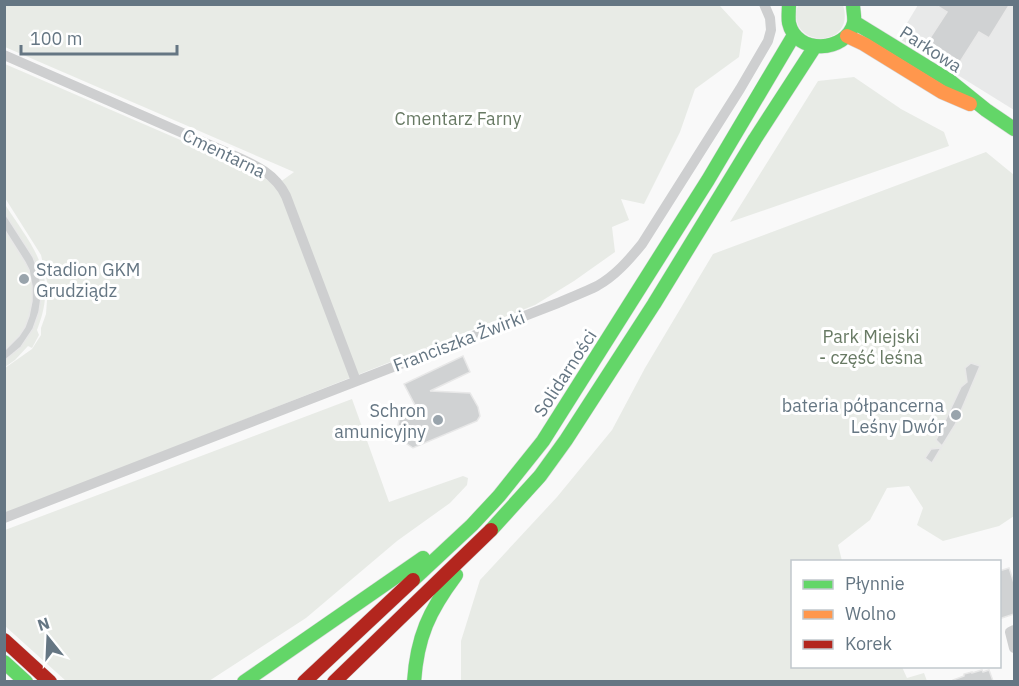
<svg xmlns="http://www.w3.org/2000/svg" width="1019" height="686" font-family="'IBM Plex Sans',sans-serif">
<rect width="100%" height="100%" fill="#f9f9f9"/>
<path fill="#e8e9e9" d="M 918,5 L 1014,5 L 1014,110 L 898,38 Z"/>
<path fill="#e8ebe6" d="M 711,4 L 720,6 L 743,31 L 739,57 L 695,89 L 680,132 L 644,204 L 621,199 L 629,220 L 612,227 L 615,252 L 574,281 L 535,305 L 5,514 L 5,368 L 32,349 L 41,335 L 41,328 L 46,314 L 48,286 L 41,255 L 5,198 L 5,64 L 252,171 L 276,185 L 294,172 L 5,47 L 4,5 Z
M 798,5 L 843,5 C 857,51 784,48 798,5 Z
M 854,77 L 901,109 L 944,132 L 949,146 L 730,222 L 818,81 Z
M 986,152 L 1014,175 L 1014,516 L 999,526 L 943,541 L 917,525 L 923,508 L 909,486 L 887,488 L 870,520 L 838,545 L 842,561 L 792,562 L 792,666 L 902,667 L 907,678 L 924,673 L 927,681 L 461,681 L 461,641 L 480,580 L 557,497 L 612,430 L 645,368 L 713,254 Z
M 4,203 C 34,249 59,274 37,330 L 39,335 L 32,348 L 28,346 L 15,360 L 5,367 Z
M 352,399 L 389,502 L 463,476 L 468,478 L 467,485 L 450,503 L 397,541 L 306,618 L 209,681 L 66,681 L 5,626 L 5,530 Z"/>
<path fill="#d0d2d3" stroke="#e8e8e8" stroke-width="1.5" d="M 934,4 L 1010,4 L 989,38 L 979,32 L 960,62 L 928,41 L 947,12 Z
M 4,212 L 33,257 L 39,273 L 42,291 L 39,312 L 33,329 L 21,347 L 4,361 L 4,351 L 19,336 L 25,327 L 29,316 L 32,301 L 32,286 L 29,270 L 25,262 L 4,229 Z
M 463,356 L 470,372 L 430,391 L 470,393 L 478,407 L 480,416 L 477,421 L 413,448 L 407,444 L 398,425 L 399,420 L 418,411 L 404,384 Z
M 971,363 L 980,366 L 955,425 L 942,446 L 936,440 L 961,387 L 967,382 L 965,368 Z
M 941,448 L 932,463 L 925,458 L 931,449 Z
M 1009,568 L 1014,583 L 1014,614 L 999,619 L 999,571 Z
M 982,670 L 983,672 L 989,670 L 993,681 L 953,681 L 953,680 L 964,676 L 964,674 L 972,672 L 972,673 Z"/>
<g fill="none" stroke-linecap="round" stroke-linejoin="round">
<defs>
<path id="fast" d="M 789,4 C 789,10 788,18 789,23 C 796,55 846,53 854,23 C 855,18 853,10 853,4
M 854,22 L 950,81 L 986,110 L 1014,129
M 491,530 L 540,476 L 566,440 L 654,304 L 755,139 L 814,48
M 413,580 L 472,525 L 499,496 L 543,441 L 708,180 L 794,35
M 4,662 L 26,682
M 244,682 L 423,558
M 414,682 C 417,637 429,611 456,575"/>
<path id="slow" d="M 847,36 L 864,44 L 942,92 L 970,104"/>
<path id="jam" d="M 4,640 L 50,682
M 304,682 L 413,580
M 334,682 L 491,530"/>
</defs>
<use href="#fast" stroke="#d5d6d7" stroke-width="15"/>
<use href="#slow" stroke="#d5d6d7" stroke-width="15"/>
<use href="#jam" stroke="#d5d6d7" stroke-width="15"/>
<path stroke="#cecfd0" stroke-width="10" d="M 4,55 L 226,152 C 250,163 274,171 286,196 L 356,381
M 4,518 L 558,303 C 571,297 585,292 597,286 C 615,276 629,260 642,244 L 740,89 L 768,41 L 771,30 L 770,18 L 764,4
M 1014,630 L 1010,632 L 1014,648"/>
<use href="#fast" stroke="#63d668" stroke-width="14"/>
<use href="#slow" stroke="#ff974d" stroke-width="14"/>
<use href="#jam" stroke="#b3261e" stroke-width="14"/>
</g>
<g fill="#99a4ac" stroke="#fff" stroke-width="2">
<circle cx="24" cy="279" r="6"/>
<circle cx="956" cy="415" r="6"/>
<circle cx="438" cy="420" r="6"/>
</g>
<g text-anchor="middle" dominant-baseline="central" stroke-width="6" stroke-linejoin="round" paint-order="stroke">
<g font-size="18" fill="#657683" stroke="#fff">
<text transform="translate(931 49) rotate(33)">Parkowa</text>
<text transform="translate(224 153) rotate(26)">Cmentarna</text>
<text transform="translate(459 341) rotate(-21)">Franciszka Żwirki</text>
<text transform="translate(565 373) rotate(-57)">Solidarności</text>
</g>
<g font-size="18" fill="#687a64" stroke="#fff">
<text x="458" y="118">Cmentarz Farny</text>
<text x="871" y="336">Park Miejski<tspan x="871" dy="21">- część leśna</tspan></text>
</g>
<g font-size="18" fill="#657683" stroke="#fff" text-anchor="end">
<text x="36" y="269" text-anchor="start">Stadion GKM<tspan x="36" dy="21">Grudziądz</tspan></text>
<text x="944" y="405">bateria półpancerna<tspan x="944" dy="21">Leśny Dwór</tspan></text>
<text x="426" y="410">Schron<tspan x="426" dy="21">amunicyjny</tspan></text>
</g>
</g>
<rect width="1019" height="686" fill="none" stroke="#657683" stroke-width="12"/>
<rect x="791" y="560" width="210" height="108" fill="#ffffff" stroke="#c1c8cd" stroke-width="1.5"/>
<rect x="803" y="580" width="30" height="9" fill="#63d668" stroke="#c1c8cd" stroke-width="1.5"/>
<text x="845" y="590" font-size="18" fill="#657683">Płynnie</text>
<rect x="803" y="610" width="30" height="9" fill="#ff974d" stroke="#c1c8cd" stroke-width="1.5"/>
<text x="845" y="620" font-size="18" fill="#657683">Wolno</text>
<rect x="803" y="640" width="30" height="9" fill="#b3261e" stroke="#c1c8cd" stroke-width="1.5"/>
<text x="845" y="650" font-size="18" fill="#657683">Korek</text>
<g transform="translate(48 638) rotate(342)" stroke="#ffffff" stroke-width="4.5" paint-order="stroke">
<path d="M0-4.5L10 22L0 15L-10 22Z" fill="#657683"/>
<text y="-9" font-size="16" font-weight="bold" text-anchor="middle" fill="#657683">N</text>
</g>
<path d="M21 45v9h156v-9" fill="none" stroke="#657683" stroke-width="3"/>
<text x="30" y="45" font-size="18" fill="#657683" stroke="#ffffff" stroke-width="4.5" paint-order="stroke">100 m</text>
</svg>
